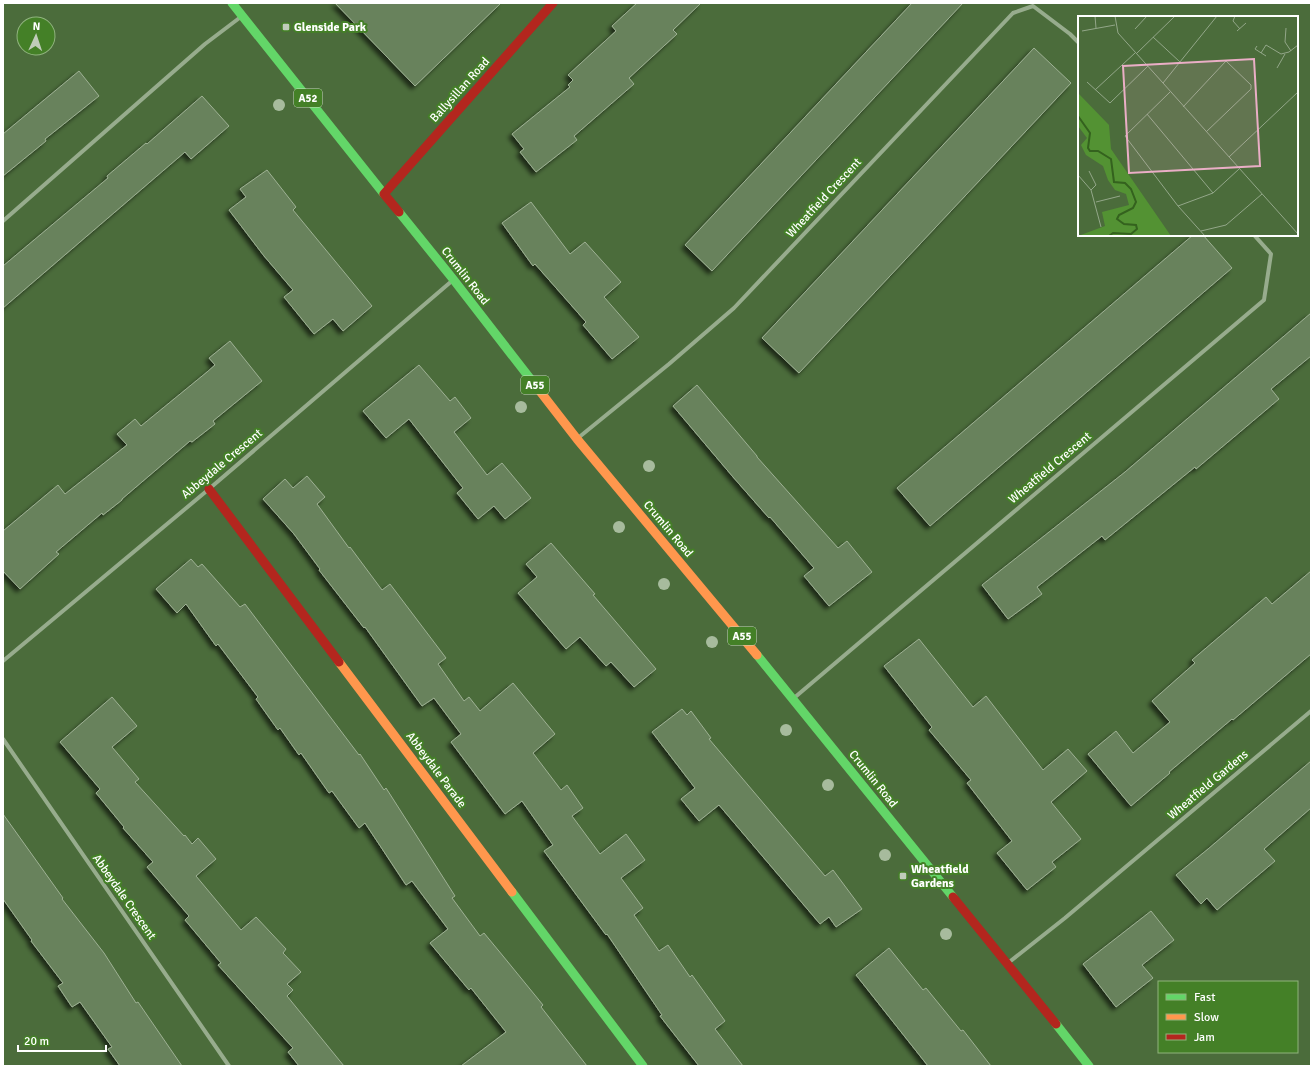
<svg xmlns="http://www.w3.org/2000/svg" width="1314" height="1069" font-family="Signika,sans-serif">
<defs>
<filter id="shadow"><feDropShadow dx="-3.5" dy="3.5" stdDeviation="2" flood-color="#0009"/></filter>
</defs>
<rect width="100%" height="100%" fill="#4b6c3b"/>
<path fill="#68825c" stroke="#9eb194" filter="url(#shadow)" d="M 335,3 L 501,3 L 415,86 Z
M 637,3 L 701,3 L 673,30 L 677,34 L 629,78 L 634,84 L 574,136 L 577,140 L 536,172 L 520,152 L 524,149 L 512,134 L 570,87 L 568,85 L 573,80 L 568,75 L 616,31 L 612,26 Z
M 912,3 L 963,3 L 712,271 L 685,245 Z
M 1034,48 L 1071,83 L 799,373 L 762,338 Z
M 79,71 L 99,96 L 45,139 L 46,141 L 3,176 L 3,134 Z
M 202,96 L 229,126 L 191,159 L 185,152 L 3,308 L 3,266 L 108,178 L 107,176 L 146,143 L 147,144 Z
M 267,170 L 296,207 L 293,210 L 372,306 L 343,331 L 333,319 L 314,334 L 284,297 L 293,290 L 264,256 L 229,210 L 246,197 L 240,189 Z
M 531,202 L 570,254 L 585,242 L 621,282 L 604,297 L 639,337 L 612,359 L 583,325 L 586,322 L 535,264 L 533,266 L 502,223 Z
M 1193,235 L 1203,235 L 1232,268 L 930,526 L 897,488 Z
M 1311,313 L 1311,356 L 1271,389 L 1279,399 L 1196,469 L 1195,467 L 1105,540 L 1102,536 L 1037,587 L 1042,594 L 1008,619 L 982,585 L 1125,472 Z
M 230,341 L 262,381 L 213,421 L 215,424 L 192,442 L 190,441 L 122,499 L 122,500 L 103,515 L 102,513 L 56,552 L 59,554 L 20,589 L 3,571 L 3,531 L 58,485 L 65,494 L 127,445 L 117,434 L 135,419 L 141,426 L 207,372 L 215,365 L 209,358 Z
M 419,365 L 450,401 L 455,397 L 471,418 L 454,432 L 487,475 L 502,463 L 531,498 L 505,519 L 494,506 L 478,519 L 457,493 L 463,488 L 409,419 L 386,438 L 363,411 Z
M 697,385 L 757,456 L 757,457 L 838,548 L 847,541 L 872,572 L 829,606 L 804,576 L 814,568 L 770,517 L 769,518 L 733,477 L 673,406 Z
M 307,476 L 325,497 L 317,504 L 349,548 L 350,547 L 382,590 L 390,584 L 446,658 L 438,664 L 464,701 L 469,697 L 480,711 L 513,683 L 555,734 L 533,753 L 561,790 L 567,785 L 583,808 L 572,816 L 600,854 L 626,834 L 645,860 L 621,878 L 643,908 L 634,915 L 659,951 L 668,945 L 690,977 L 692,975 L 725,1021 L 715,1029 L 743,1066 L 699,1066 L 660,1016 L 662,1015 L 607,934 L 606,935 L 544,851 L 553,845 L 522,801 L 505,814 L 451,742 L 461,734 L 434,698 L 422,706 L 365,627 L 364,628 L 319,570 L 320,569 L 294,534 L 263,499 L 285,479 L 293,488 Z
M 551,543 L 595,594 L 593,595 L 656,669 L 634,687 L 611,662 L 606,666 L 580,637 L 566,649 L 518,593 L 537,577 L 526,564 Z
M 191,559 L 198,567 L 202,564 L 240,607 L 245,604 L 359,755 L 360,754 L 384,790 L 386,788 L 455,896 L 452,898 L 480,936 L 484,933 L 503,956 L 543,1005 L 541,1007 L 587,1066 L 461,1066 L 506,1032 L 471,988 L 469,990 L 430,943 L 448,929 L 412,881 L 406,885 L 365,823 L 359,828 L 332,791 L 329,793 L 301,753 L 299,755 L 280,728 L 278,730 L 256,699 L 258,697 L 218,644 L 216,646 L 186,604 L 177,613 L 156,589 Z
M 1311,571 L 1311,654 L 1233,720 L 1232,719 L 1169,772 L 1170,773 L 1131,806 L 1088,754 L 1116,731 L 1133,753 L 1170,722 L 1152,701 L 1195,663 L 1192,660 L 1266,597 L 1272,604 Z
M 919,639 L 973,707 L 986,696 L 1043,770 L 1068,749 L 1087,771 L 1051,802 L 1081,839 L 1052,862 L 1056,867 L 1027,890 L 997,853 L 1012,841 L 967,783 L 971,780 L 929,730 L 932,727 L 884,666 Z
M 112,697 L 137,726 L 112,747 L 139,779 L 135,782 L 184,836 L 185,835 L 192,844 L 198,838 L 216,859 L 196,876 L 241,930 L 256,917 L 286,949 L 283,953 L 301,972 L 287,984 L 293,990 L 287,996 L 344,1066 L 299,1066 L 288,1052 L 293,1048 L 218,965 L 221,963 L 185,920 L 189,916 L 147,867 L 153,862 L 123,828 L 124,827 L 96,793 L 100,789 L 60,742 Z
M 682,709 L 687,715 L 691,711 L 711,738 L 709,739 L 825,876 L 833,870 L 862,909 L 836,927 L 829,917 L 820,924 L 719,805 L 699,821 L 681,799 L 695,788 L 652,732 Z
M 1311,761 L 1311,808 L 1264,849 L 1275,861 L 1217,910 L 1207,898 L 1201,904 L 1176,875 L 1208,849 Z
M 3,814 L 63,898 L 62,899 L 104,953 L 136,1003 L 138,1002 L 182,1066 L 120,1066 L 108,1049 L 112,1047 L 80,1002 L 72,1007 L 58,986 L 63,983 L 31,941 L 32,940 L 3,899 Z
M 1151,911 L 1174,940 L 1142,965 L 1153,978 L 1116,1007 L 1083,964 Z
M 889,948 L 923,990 L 926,988 L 961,1031 L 963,1030 L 991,1066 L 928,1066 L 856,975 Z"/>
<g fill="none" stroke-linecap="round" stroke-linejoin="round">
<path stroke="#97ac8d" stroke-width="4" d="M 3,221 L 205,44 L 242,16
M 578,438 L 669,364 L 734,308 L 1013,13 L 1033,6 L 1070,34 L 1079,43
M 3,661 L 209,489 L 453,280
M 794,698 L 1264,300 L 1271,254 L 1254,235
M 3,739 L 229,1066
M 1008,963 L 1065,918 L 1311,711"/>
<path stroke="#63d668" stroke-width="9" d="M 232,3 L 384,194
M 399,212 L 453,279 L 539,390
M 757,655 L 953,897
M 512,892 L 643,1066
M 1056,1024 L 1089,1066"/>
<path stroke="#ff974d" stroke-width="9" d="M 539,390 L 577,439 L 757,655
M 339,662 L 512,892"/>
<path stroke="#b3261e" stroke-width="9" d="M 399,212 L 384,194 L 553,3
M 209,489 L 339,662
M 953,897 L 1056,1024"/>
</g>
<g fill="#a7bb9d">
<circle cx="279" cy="105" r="6"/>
<circle cx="521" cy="407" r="6"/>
<circle cx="649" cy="466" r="6"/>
<circle cx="619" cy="527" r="6"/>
<circle cx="664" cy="584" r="6"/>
<circle cx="712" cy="642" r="6"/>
<circle cx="786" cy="730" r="6"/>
<circle cx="828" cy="785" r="6"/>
<circle cx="885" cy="855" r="6"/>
<circle cx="946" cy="934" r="6"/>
</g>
<g fill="#c0ccba" stroke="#448027" stroke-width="1.5">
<rect x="282" y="23" width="8" height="8" rx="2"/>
<rect x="899" y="872" width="8" height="8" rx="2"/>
</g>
<g text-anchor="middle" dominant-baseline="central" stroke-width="4" stroke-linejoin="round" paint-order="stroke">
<g fill="#448027" stroke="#c7d9be" stroke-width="1">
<rect x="294" y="89" width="28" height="18" rx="3"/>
<rect x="521" y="376" width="28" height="18" rx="3"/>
<rect x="728" y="627" width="28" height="18" rx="3"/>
</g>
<g font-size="11" font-weight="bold" fill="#fff">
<text x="308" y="98">A52</text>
<text x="535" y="385">A55</text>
<text x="742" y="636">A55</text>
</g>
<g font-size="12" font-weight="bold" fill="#fff" stroke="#448027" text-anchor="start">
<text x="294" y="27">Glenside Park</text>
<text x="911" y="869">Wheatfield<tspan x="911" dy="14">Gardens</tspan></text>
</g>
<g font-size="12" fill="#fff" stroke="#448027">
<text transform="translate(460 90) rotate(-48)">Ballysillan Road</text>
<text transform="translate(824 198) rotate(-47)">Wheatfield Crescent</text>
<text transform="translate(465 276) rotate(52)">Crumlin Road</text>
<text transform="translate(222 464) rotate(-40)">Abbeydale Crescent</text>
<text transform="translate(1050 468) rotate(-40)">Wheatfield Crescent</text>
<text transform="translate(668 529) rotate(50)">Crumlin Road</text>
<text transform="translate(436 770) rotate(53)">Abbeydale Parade</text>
<text transform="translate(873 779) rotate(51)">Crumlin Road</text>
<text transform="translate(1208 785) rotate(-40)">Wheatfield Gardens</text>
<text transform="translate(124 897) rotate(55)">Abbeydale Crescent</text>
</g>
</g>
<g transform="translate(1078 16)">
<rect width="220" height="220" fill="#4b6c3b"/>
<path d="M 0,77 L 31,109 L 33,133 L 93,220 L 0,220 L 27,210 L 24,196 L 51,189 L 48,178 L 37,174 L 30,164 L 25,150 L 8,139 L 3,129 L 9,122 L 0,110 Z" fill="#539233"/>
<path fill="none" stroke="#34621e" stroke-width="2" d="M 0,100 L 12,117 L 10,132 L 12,135 L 20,135 L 33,143 L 36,166 L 47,167 L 53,173 L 58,186 L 55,192 L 41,199 L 39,203 L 46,208 L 58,209 L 59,213 L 53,218 L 35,217 L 31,220"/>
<path fill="none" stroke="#93a789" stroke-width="1" d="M 17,0 L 18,12M 37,0 L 40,17 L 85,67M 139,0 L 85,67 L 220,218M 157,0 L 155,5 L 162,13M 208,12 L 207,26 L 213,35M 57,13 L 69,0M 4,15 L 37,9M 159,15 L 168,7M 75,21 L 102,46M 179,30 L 177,33 L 188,40M 183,37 L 188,29 L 203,38 L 211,36 L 220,29M 58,38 L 97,0M 199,52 L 207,38M 9,66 L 32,87 L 70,50M 17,74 L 57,37M 92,76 L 47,120 L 100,190 L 127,220M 105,91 L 148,45 L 173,69 L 173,73 L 128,116M 69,98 L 135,177M 151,141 L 220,76M 11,155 L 18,169 L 13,174M 0,159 L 13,174 L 23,211M 18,186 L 42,180M 100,190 L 135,177 L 161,153M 123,215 L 148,209 L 184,178"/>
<path fill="#eaaec6" fill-opacity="0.15" stroke="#eaaec6" stroke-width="2" d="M 176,43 L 182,150 L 51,157 L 45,50 Z"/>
<rect width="220" height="220" fill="none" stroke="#fff" stroke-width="2"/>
</g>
<rect width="1314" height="1069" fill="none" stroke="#ffffff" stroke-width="8"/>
<rect x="1158" y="981" width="140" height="72" fill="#448027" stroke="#8fb37d"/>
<rect x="1166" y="994" width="20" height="6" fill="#63d668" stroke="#8fb37d"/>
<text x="1194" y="1001" font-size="12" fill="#ffffff">Fast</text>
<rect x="1166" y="1014" width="20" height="6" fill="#ff974d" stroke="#8fb37d"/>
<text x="1194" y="1021" font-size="12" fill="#ffffff">Slow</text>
<rect x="1166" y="1034" width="20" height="6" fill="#b3261e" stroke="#8fb37d"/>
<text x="1194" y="1041" font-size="12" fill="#ffffff">Jam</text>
<g transform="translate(36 36) rotate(3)"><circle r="19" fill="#448027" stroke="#8fb37d"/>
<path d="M0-3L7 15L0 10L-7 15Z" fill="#c0ccba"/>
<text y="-6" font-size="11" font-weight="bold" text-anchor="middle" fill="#ffffff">N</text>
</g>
<path d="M18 1045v6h88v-6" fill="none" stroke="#ffffff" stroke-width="2"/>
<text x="24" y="1045" font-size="12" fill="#ffffff" stroke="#448027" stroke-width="3" paint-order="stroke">20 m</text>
</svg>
